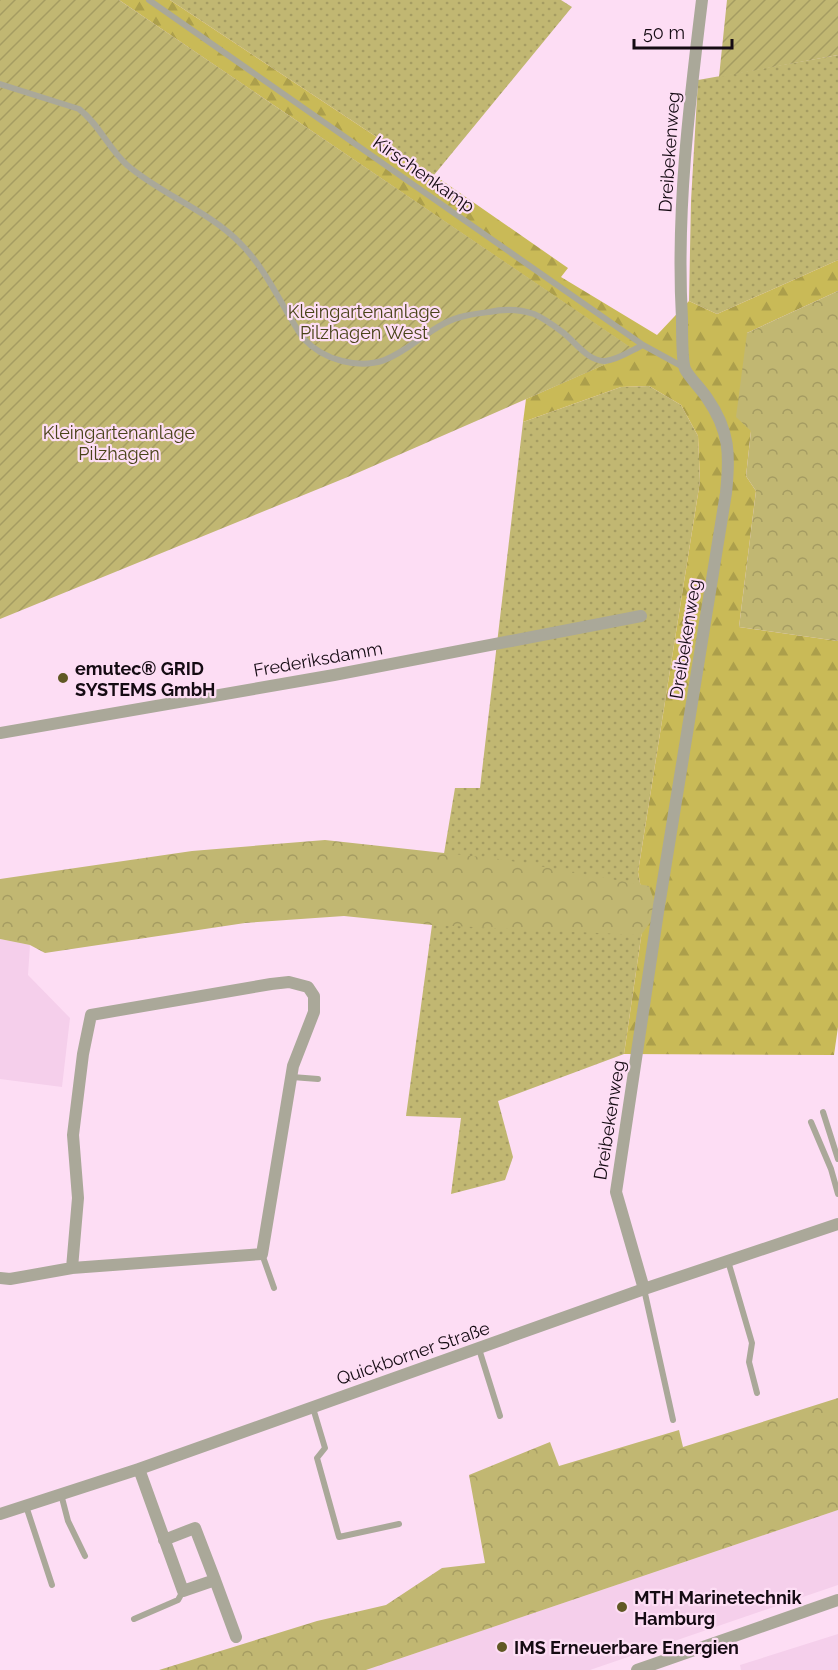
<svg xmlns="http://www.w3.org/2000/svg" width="838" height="1670" font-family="Raleway,sans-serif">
<defs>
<pattern id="grass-dots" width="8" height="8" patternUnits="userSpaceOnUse" patternTransform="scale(1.5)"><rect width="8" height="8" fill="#c1b772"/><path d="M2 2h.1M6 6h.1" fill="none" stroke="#a59c62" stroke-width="1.8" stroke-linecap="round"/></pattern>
<pattern id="forest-firs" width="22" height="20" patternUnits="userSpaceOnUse" patternTransform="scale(1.5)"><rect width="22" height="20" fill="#c9ba57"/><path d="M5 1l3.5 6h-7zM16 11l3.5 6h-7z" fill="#ac9f4b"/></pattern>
<pattern id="park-crowns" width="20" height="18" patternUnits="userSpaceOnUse" patternTransform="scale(1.5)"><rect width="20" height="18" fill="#c1b772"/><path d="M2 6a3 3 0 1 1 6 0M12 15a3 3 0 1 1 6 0" fill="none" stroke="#a59c62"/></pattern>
<pattern id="garden-furrows" width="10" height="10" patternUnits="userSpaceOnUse" patternTransform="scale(1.5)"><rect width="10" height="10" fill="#c1b772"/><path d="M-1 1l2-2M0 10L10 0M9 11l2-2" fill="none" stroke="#a59c62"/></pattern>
</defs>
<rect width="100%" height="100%" fill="#fdddf4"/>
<path fill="#f5cfeb" d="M 0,939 L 30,945 L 28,975 L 70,1018 L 62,1087 L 0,1079 Z
M 838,1510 L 838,1585 L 590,1670 L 366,1670 Z
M 838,1634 L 838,1670 L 741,1670 L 740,1665 Z"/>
<path fill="url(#grass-dots)" d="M 170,0 L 561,0 L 572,7 L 434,175 Z
M 838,55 L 838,260 L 717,314 L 689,301 L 691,201 L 698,80 Z
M 649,386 L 681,405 L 698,436 L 700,481 L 638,872 L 645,910 L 624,1054 L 498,1101 L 513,1157 L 505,1180 L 451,1194 L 461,1118 L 406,1116 L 432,925 L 455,788 L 480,788 L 523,422 L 621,387 Z"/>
<path fill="url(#forest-firs)" d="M 119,0 L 170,0 L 434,175 L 568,268 L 561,277 L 657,335 L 689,301 L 717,314 L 838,260 L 838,291 L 747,333 L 751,431 L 746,476 L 756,491 L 739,627 L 838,641 L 838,1027 L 834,1055 L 624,1054 L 645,910 L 638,872 L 700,481 L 698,436 L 681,405 L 649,386 L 621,387 L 523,422 L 526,399 L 635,351 Z"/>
<path fill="url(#park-crowns)" d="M 838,291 L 838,641 L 739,627 L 756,491 L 746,476 L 751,431 L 736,417 L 747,333 Z
M 325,840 L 499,859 L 649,886 L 658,912 L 641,935 L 432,925 L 344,916 L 245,923 L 45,953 L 30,945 L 0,939 L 0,879 L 192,851 Z
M 838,1398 L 838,1510 L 366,1670 L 159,1670 L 317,1621 L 386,1605 L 442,1568 L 485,1563 L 469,1475 L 550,1442 L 559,1466 L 679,1430 L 683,1447 Z"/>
<path fill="url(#garden-furrows)" d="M 0,0 L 119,0 L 636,351 L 355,474 L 0,619 Z
M 727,0 L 838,0 L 838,55 L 719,77 Z"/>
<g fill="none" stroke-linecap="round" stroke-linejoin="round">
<path stroke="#aaa899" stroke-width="6" d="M 149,0 L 643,345 L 685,368
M 0,84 L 79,109 C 99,124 108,148 127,165 C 162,195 207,210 240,243 C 267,270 282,307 303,338 C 314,350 326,357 342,361 C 390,373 407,343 445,323 C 458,316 474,314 489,312 C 503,309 519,309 534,314 C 543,318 553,325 561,331 C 574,340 588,362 605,361 C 618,360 632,350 643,345
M 292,1077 L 318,1079
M 823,1112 L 838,1159
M 811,1122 L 831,1169 L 838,1194
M 262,1254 L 274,1288
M 728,1261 L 752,1343 L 749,1362 L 757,1393
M 644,1289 L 673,1420
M 479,1349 L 500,1416
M 313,1408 L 325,1448 L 317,1458 L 339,1537 L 399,1524
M 61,1494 L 68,1521 L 85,1556
M 26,1506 L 52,1585
M 134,1619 L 178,1600 L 183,1591"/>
<path stroke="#aaa899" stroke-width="12" d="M 0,733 L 334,675 L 641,616
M 0,1278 L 10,1279 L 72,1268 L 262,1254 L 293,1066 L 314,1012 L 314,996 L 308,987 L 289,982 L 271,984 L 91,1015 L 83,1054 L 73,1135 L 78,1198 L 72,1268
M 644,1289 L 616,1192 L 658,912 L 726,493 C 730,455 730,431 707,398 C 702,390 688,376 685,369 C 682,361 682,328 682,319 C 676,212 689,106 702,0
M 139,1469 L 183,1591 L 215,1580 L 236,1637
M 0,1514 L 139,1469 L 644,1289 L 838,1224
M 164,1540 L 195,1528 L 215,1580
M 637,1670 L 838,1600"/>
</g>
<g fill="#605824" stroke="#fdddf4" stroke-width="2">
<circle cx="63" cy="678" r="6"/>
<circle cx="622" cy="1607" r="6"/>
<circle cx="502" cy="1647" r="6"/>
</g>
<g text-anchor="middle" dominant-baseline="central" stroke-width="4.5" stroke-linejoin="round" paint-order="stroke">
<g font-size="18" fill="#150b13" stroke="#fdddf4">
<text transform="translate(669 152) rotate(-86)">Dreibekenweg</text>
<text transform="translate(424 174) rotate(35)">Kirschenkamp</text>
<text transform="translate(685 639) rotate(-81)">Dreibekenweg</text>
<text transform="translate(318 659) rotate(-10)">Frederiksdamm</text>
<text transform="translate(609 1120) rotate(-81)">Dreibekenweg</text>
<text transform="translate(413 1353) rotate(-19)">Quickborner Straße</text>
</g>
<g font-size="18" fill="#494319" stroke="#fdddf4">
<text x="364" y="311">Kleingartenanlage<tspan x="364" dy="21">Pilzhagen West</tspan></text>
<text x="119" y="432">Kleingartenanlage<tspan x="119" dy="21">Pilzhagen</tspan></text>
</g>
<g font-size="18" font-weight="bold" fill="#150b13" stroke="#fdddf4" text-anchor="start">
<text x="75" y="668">emutec® GRID<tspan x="75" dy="21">SYSTEMS GmbH</tspan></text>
<text x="634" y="1597">MTH Marinetechnik<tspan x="634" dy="21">Hamburg</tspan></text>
<text x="514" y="1647">IMS Erneuerbare Energien</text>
</g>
</g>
<path d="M634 39v9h98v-9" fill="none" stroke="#150b13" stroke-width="3"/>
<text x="643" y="39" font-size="18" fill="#150b13" stroke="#fdddf4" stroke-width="4.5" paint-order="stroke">50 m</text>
</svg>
